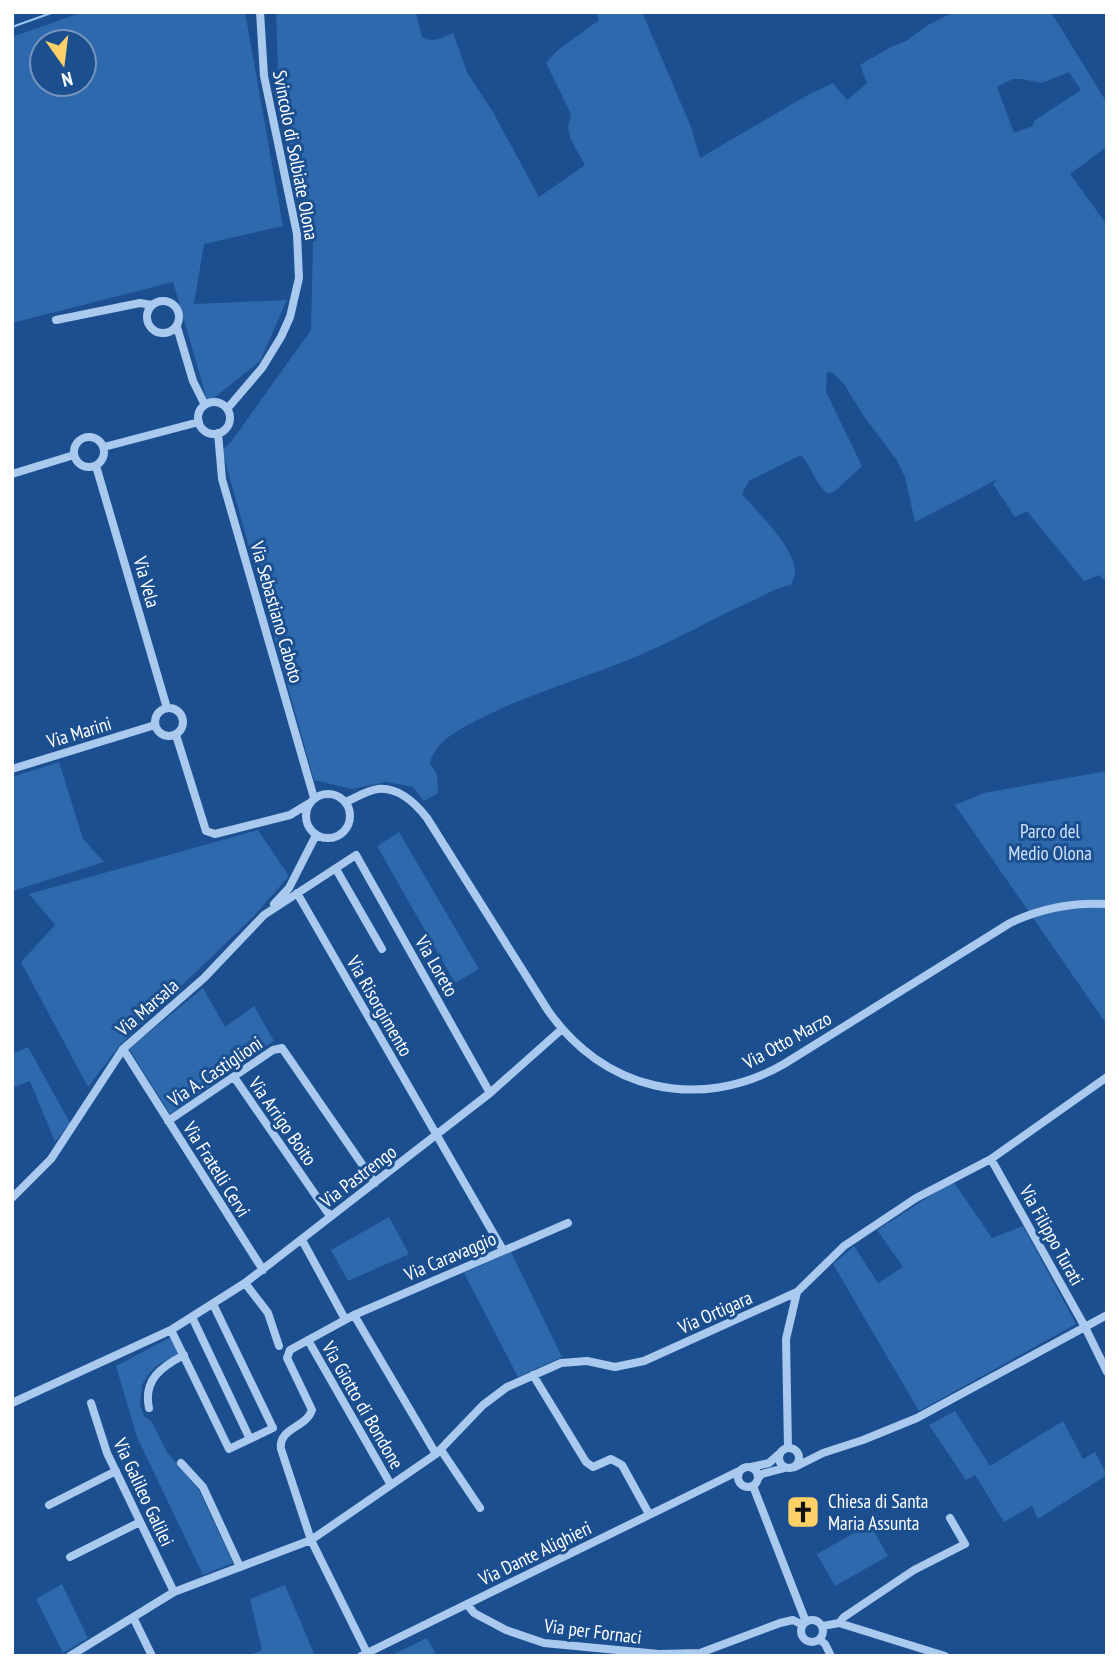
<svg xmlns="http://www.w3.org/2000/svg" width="1119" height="1668" font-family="'PT Sans Narrow',sans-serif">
<rect width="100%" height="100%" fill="#1b4f8f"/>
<path fill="#2e69ad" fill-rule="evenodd" d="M 83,12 L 245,12 L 283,226 L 204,244 L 194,304 L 287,300 L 260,361 L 208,403 L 173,282 L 12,323 L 12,37 ZM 42,42 L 84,42 L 84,84 L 42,84 Z
M 276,12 L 416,12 L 422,37 C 433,44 442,37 453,33 L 467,72 L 493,112 L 539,197 L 585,165 L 571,140 L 568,128 L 571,114 L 546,63 L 558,50 L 599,20 L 596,12 L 642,12 L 691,127 L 700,158 L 806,96 L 833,83 L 847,100 L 867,83 L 860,65 L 891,47 L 906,41 L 928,25 L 954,12 L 1051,12 L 1107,103 L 1107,154 L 1104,149 L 1070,174 L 1107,225 L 1107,582 L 1099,575 L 1084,581 L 1027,511 L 1015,517 L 993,484 L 998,479 L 915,522 L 905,477 L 896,459 L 863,415 L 844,384 L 833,373 L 827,372 L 826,392 L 862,466 L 835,491 L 828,494 C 815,484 812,467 801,455 L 749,481 L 742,494 C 757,512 797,549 795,574 C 795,575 792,583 791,585 C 777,587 765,595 752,601 C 714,618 678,639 640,655 C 583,679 520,696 466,726 C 450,735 433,746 430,764 L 437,774 L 438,793 L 424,801 L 413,787 L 386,782 L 352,789 L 314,780 L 222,450 L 231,442 L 311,330 L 313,240 L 279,102 ZM 1069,72 L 1081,90 L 1034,121 L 1033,126 L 1014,133 L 997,87 L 1013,79 L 1022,79 L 1042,83 Z
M 59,762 L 83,839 L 104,862 L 13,891 L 12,777 Z
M 1107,771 L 1107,1025 L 955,805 L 984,793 Z
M 258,830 L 289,876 L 253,917 L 119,1046 L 88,1087 L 21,962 L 55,925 L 29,894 Z
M 399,832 L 479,969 L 455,983 L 377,846 Z
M 203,988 L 225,1027 L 254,1006 L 274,1041 L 170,1114 L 129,1049 Z
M 28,1047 L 70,1123 L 55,1142 L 30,1081 L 12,1088 L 12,1054 Z
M 953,1181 L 992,1238 L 1023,1226 L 1076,1324 L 919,1411 L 833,1264 L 854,1246 L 878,1283 L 903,1267 L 877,1230 Z
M 389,1217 L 409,1254 L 348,1281 L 331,1250 Z
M 511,1252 L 562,1357 L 518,1377 L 464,1273 Z
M 171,1337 L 178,1353 L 155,1367 L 148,1375 L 142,1385 L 140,1405 L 144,1416 L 152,1422 L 167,1452 L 199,1490 L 233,1563 L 203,1575 L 137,1437 L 116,1366 Z
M 955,1411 L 990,1466 L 1063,1421 L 1083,1459 L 1095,1452 L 1107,1475 L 1038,1519 L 1032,1506 L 1004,1522 L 975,1475 L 966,1480 L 929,1425 Z
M 870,1524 L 888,1556 L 835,1586 L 817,1554 Z
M 62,1584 L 88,1638 L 63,1653 L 36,1599 Z
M 285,1585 L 315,1656 L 247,1656 L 262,1650 L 250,1599 Z
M 427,1638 L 437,1656 L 390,1656 Z"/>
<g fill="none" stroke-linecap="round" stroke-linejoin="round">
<path stroke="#9cc4f0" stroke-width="2" d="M 12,27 L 54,12"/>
<path stroke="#a9c9ee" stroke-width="8" d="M147 317a16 16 0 1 1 32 0a16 16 0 1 1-32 0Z
M 56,320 L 140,303 L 152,305
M 177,327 L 193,381 L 205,405
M198 418a16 16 0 1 1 32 0a16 16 0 1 1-32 0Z
M 227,409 L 262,368 L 281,337 L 290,317 L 299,278 L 297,234 L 264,76 L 260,12
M 218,433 L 222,479 L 314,798
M74 452a15 15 0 1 1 30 0a15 15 0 1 1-30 0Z
M 104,447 L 199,422
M 96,466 L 167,708
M 12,474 L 74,455
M155 722a14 14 0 1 1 28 0a14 14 0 1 1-28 0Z
M 176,735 L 206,831 L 215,834 L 290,815 L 308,804
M 12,769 L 155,725
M306 816a22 22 0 1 1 44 0a22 22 0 1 1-44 0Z
M 346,802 C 355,798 368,790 378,789 C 398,787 416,804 427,818 L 547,1009 C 602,1090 699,1113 784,1064 L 1010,923 C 1041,908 1072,902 1107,904
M 336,869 L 382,949
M 297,893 L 503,1250
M 274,904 L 289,888 L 316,835
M 123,1049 L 263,1270
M 234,1077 L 330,1216
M 168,1121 L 273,1050 L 282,1048 L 375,1183
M 991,1159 L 1085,1327 L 1107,1372
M 12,1198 L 51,1159 L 123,1049 L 204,978 L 264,915 L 356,855 L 490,1093
M 302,1240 L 345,1319
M 245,1283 L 268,1313 L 279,1346
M 354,1315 L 436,1454
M 192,1317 L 250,1439
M 171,1330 L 229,1449 L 273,1428 L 213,1304
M 308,1340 L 391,1485
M 533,1375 L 586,1462 L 593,1467 L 611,1459 L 622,1465 L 649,1514
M 12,1403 L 171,1330 L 245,1283 L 490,1093 L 562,1029
M 91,1403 L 107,1453 L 174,1592
M 149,1408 C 143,1380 161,1367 184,1355
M779 1458a10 10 0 1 1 20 0a10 10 0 1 1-20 0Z
M 788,1448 L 786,1339 L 797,1292
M 441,1450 L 480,1508
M 181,1463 L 203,1487 L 240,1567
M 751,1467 L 769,1463 L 779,1454
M 795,1467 L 823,1453 L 863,1440 L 917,1418 L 1107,1315
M738 1477a10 10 0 1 1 20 0a10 10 0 1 1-20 0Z
M 758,1478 L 762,1474 L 785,1468
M 753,1486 L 806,1622
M 49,1505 L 116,1471
M 70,1557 L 140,1522
M 467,1604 L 474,1613 L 506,1630 L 544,1643 L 659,1654 L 700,1653 L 780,1623 L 793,1620 L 803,1625
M 133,1617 L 152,1656
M801 1631a11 11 0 1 1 22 0a11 11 0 1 1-22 0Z
M 839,1623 L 844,1617 L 914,1570 L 965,1544 L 950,1518
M 823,1626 L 839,1623 L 945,1656
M 820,1640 L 825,1644 L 831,1656
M 367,1653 L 311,1540 L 281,1449 C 278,1428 306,1428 312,1410 L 287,1358 L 290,1350 L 354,1315 L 568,1223
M 70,1656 L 174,1592 L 311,1540 L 436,1454 L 483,1405 L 507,1387 L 561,1363 L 587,1361 L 615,1367 L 644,1361 L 797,1292 L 844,1246 L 916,1198 L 991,1159 L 1107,1077
M 361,1656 L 741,1470"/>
</g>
<defs>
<symbol id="church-square" viewBox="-11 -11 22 22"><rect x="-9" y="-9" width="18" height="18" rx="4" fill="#ffd166" stroke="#1b4f8f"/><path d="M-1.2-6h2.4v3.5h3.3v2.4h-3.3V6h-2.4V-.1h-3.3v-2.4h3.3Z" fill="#111"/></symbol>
</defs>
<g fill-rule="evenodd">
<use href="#church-square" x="784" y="1493" width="38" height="38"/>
</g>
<g text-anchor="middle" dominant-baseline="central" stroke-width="6" stroke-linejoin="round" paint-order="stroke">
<g font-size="19" fill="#fff" stroke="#1b4f8f">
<text transform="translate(296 155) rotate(79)">Svincolo di Solbiate Olona</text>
<text transform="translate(147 582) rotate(74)">Via Vela</text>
<text transform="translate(277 612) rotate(74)">Via Sebastiano Caboto</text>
<text transform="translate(79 732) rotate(-17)">Via Marini</text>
<text transform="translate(437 966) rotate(60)">Via Loreto</text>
<text transform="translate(380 1006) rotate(60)">Via Risorgimento</text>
<text transform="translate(147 1007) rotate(-41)">Via Marsala</text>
<text transform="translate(787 1040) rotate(-29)">Via Otto Marzo</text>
<text transform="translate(215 1071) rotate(-34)">Via A. Castiglioni</text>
<text transform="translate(283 1121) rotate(55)">Via Arrigo Boito</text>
<text transform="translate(217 1169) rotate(58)">Via Fratelli Cervi</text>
<text transform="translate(358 1176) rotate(-37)">Via Pastrengo</text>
<text transform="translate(1052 1235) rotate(61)">Via Filippo Turati</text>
<text transform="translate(450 1256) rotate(-23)">Via Caravaggio</text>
<text transform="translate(715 1312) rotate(-24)">Via Ortigara</text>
<text transform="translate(363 1405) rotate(60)">Via Giotto di Bondone</text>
<text transform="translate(144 1492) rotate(65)">Via Galileo Galilei</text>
<text transform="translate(535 1553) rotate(-26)">Via Dante Alighieri</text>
<text transform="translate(593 1631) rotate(7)">Via per Fornaci</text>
</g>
<g font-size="19" fill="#cfe3fa" stroke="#1b4f8f">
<text x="1050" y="831">Parco del<tspan x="1050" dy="22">Medio Olona</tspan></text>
</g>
<g font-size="19" fill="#fff" stroke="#1b4f8f" text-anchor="start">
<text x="828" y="1501">Chiesa di Santa<tspan x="828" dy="22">Maria Assunta</tspan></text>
</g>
</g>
<rect width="1119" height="1668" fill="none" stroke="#ffffff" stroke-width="28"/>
<g transform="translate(63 63) rotate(166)"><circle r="33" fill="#1b4f8f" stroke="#7695bc" stroke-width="2"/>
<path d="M0-5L12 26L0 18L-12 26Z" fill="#ffd166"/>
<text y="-10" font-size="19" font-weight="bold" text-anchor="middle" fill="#ffffff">N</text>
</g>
</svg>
